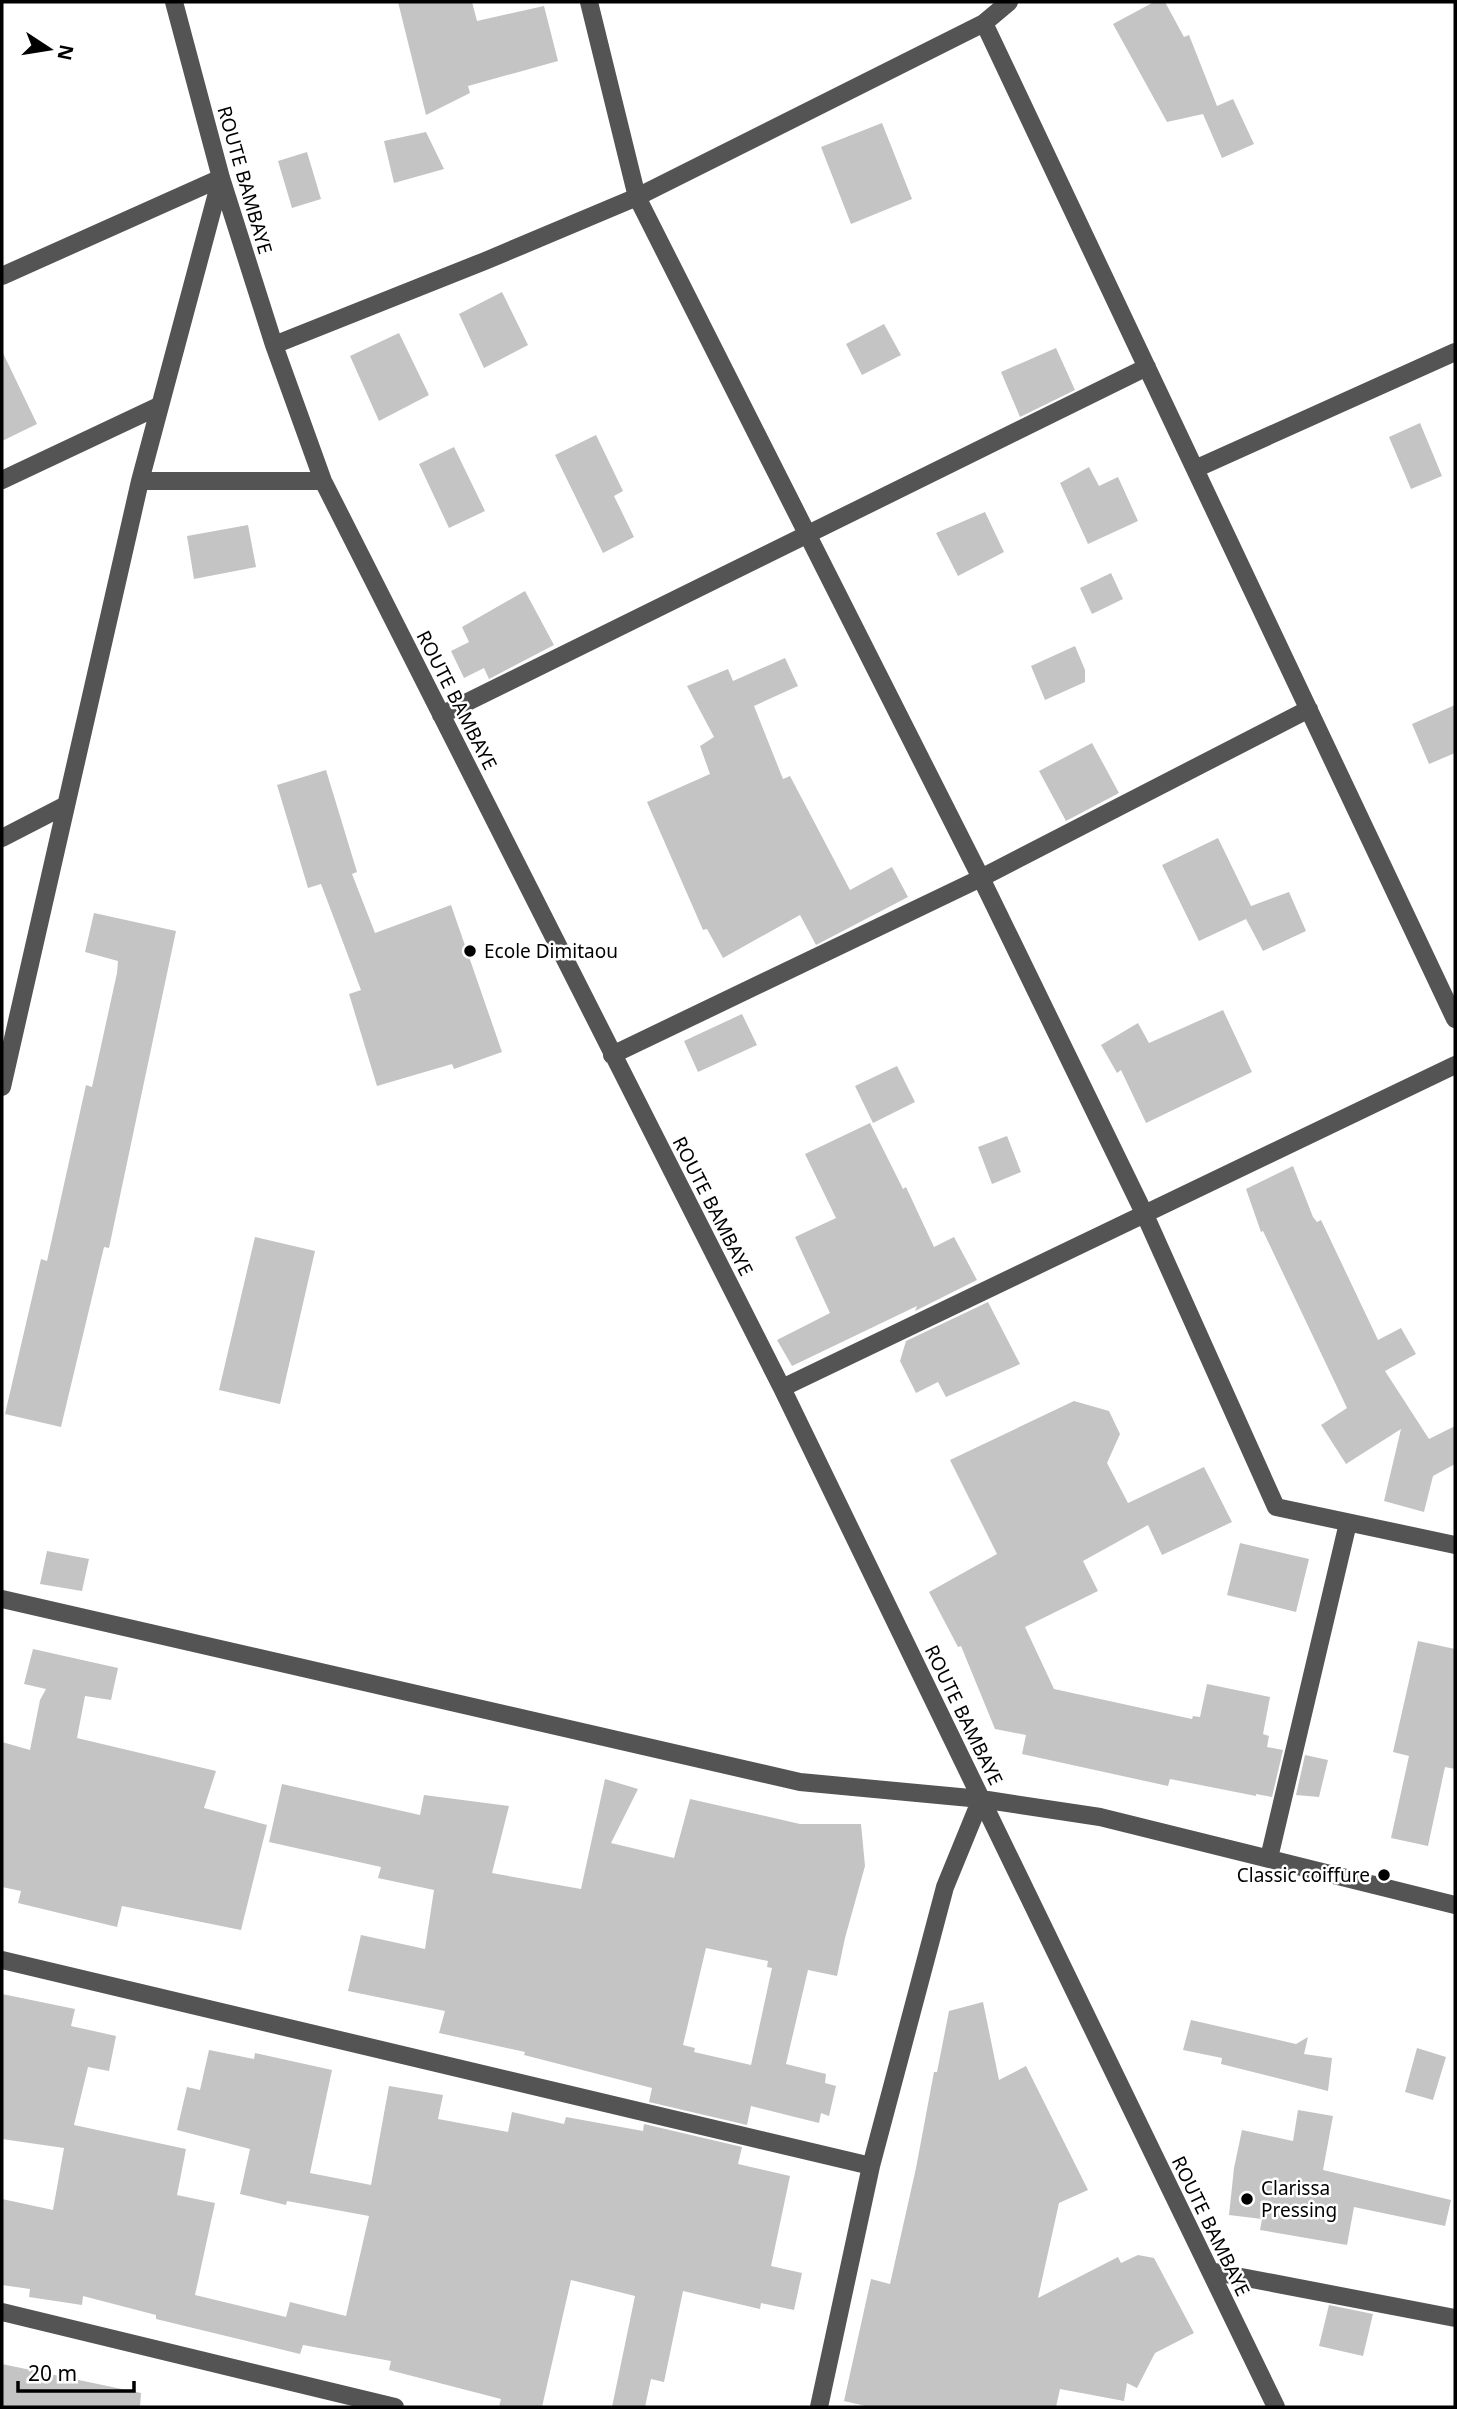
<svg xmlns="http://www.w3.org/2000/svg" width="1457" height="2409" font-family="'Noto Sans',sans-serif">
<rect width="100%" height="100%" fill="#fff"/>
<path fill="#c4c4c4" fill-rule="evenodd" d="M 398,2 L 472,2 L 477,21 L 544,6 L 558,61 L 468,86 L 470,93 L 426,115 Z
M 1154,2 L 1165,2 L 1184,37 L 1189,35 L 1217,106 L 1233,99 L 1254,144 L 1222,158 L 1203,114 L 1167,122 L 1113,24 Z
M 882,123 L 912,199 L 851,224 L 821,147 Z
M 426,132 L 444,169 L 394,183 L 384,141 Z
M 307,152 L 321,199 L 292,208 L 278,161 Z
M 502,292 L 528,345 L 484,368 L 459,314 Z
M 884,324 L 901,355 L 862,375 L 846,344 Z
M 399,333 L 429,395 L 379,421 L 350,356 Z
M 1056,348 L 1075,390 L 1020,417 L 1001,372 Z
M 2,351 L 37,424 L 2,441 Z
M 1420,423 L 1442,476 L 1411,489 L 1389,437 Z
M 596,435 L 623,491 L 614,496 L 634,537 L 603,553 L 555,455 Z
M 454,447 L 485,511 L 449,528 L 419,464 Z
M 1089,467 L 1099,486 L 1118,477 L 1138,521 L 1088,544 L 1060,483 Z
M 985,512 L 1004,552 L 958,576 L 936,533 Z
M 248,525 L 256,567 L 194,579 L 187,536 Z
M 1111,573 L 1123,599 L 1092,614 L 1080,588 Z
M 525,591 L 554,645 L 489,679 L 484,668 L 464,678 L 451,651 L 469,642 L 462,627 Z
M 1075,646 L 1085,670 L 1085,682 L 1045,700 L 1031,666 Z
M 785,658 L 798,686 L 754,706 L 783,779 L 790,776 L 850,890 L 892,867 L 908,897 L 816,945 L 800,915 L 723,958 L 707,929 L 703,930 L 647,802 L 710,774 L 700,746 L 714,737 L 687,686 L 728,669 L 733,681 Z
M 1455,705 L 1455,753 L 1429,764 L 1412,724 Z
M 1092,743 L 1119,793 L 1066,821 L 1039,771 Z
M 326,770 L 357,872 L 352,874 L 375,933 L 451,905 L 502,1052 L 454,1069 L 452,1064 L 377,1086 L 349,994 L 361,990 L 321,884 L 308,888 L 277,785 Z
M 1218,838 L 1251,906 L 1289,892 L 1306,931 L 1263,951 L 1246,919 L 1199,941 L 1162,865 Z
M 94,913 L 176,931 L 109,1248 L 104,1247 L 61,1427 L 5,1414 L 41,1259 L 47,1261 L 86,1085 L 92,1087 L 117,973 L 118,961 L 85,952 Z
M 1223,1010 L 1252,1072 L 1146,1123 L 1121,1070 L 1117,1073 L 1101,1045 L 1138,1023 L 1149,1043 Z
M 742,1014 L 757,1045 L 698,1072 L 684,1041 Z
M 897,1066 L 915,1102 L 873,1123 L 855,1086 Z
M 870,1123 L 903,1189 L 906,1187 L 934,1247 L 954,1237 L 977,1280 L 915,1311 L 917,1306 L 792,1366 L 777,1340 L 830,1313 L 795,1237 L 836,1218 L 805,1154 Z
M 1007,1136 L 1021,1172 L 992,1184 L 978,1147 Z
M 1293,1166 L 1313,1217 L 1317,1222 L 1321,1220 L 1378,1340 L 1401,1328 L 1416,1354 L 1385,1371 L 1429,1439 L 1455,1426 L 1455,1464 L 1433,1476 L 1424,1512 L 1384,1501 L 1401,1429 L 1346,1464 L 1321,1425 L 1347,1408 L 1263,1231 L 1261,1232 L 1246,1189 Z
M 255,1237 L 315,1251 L 280,1404 L 219,1390 Z
M 988,1302 L 1020,1364 L 946,1397 L 938,1382 L 916,1393 L 900,1361 L 906,1341 Z
M 1074,1401 L 1109,1411 L 1120,1434 L 1107,1463 L 1128,1503 L 1204,1467 L 1232,1522 L 1162,1555 L 1148,1525 L 1083,1561 L 1098,1591 L 1025,1627 L 1054,1689 L 1192,1719 L 1193,1716 L 1200,1717 L 1207,1684 L 1270,1697 L 1263,1734 L 1269,1736 L 1267,1747 L 1283,1750 L 1272,1797 L 1256,1794 L 1256,1796 L 1170,1779 L 1168,1786 L 1022,1754 L 1026,1735 L 995,1729 L 961,1646 L 958,1647 L 929,1592 L 997,1554 L 950,1460 Z
M 1240,1543 L 1309,1559 L 1296,1612 L 1227,1595 Z
M 47,1551 L 89,1559 L 82,1591 L 40,1584 Z
M 1418,1641 L 1455,1649 L 1455,1769 L 1445,1767 L 1428,1846 L 1391,1838 L 1409,1756 L 1393,1752 Z
M 33,1649 L 118,1668 L 111,1700 L 85,1696 L 77,1738 L 216,1771 L 204,1808 L 267,1825 L 241,1930 L 122,1906 L 117,1927 L 18,1903 L 21,1891 L 2,1887 L 2,1742 L 30,1750 L 40,1700 L 46,1689 L 24,1684 Z
M 1305,1755 L 1328,1760 L 1319,1797 L 1296,1795 Z
M 605,1779 L 638,1789 L 611,1843 L 674,1858 L 690,1799 L 800,1824 L 861,1824 L 865,1866 L 845,1938 L 837,1976 L 808,1970 L 786,2064 L 826,2074 L 825,2083 L 836,2086 L 829,2116 L 821,2113 L 819,2123 L 751,2106 L 747,2125 L 649,2102 L 652,2088 L 524,2055 L 525,2052 L 439,2033 L 445,2011 L 348,1991 L 361,1935 L 425,1949 L 434,1890 L 378,1878 L 381,1867 L 269,1842 L 282,1784 L 420,1815 L 424,1795 L 509,1806 L 492,1873 L 581,1889 ZM 706,1948 L 768,1961 L 767,1967 L 772,1968 L 751,2065 L 694,2052 L 695,2048 L 683,2045 Z
M 2,1994 L 75,2009 L 71,2026 L 116,2036 L 109,2071 L 88,2067 L 74,2125 L 186,2149 L 177,2195 L 215,2203 L 195,2295 L 286,2317 L 290,2302 L 346,2316 L 369,2216 L 287,2201 L 286,2205 L 240,2194 L 250,2149 L 177,2130 L 187,2087 L 200,2090 L 209,2050 L 254,2059 L 255,2053 L 332,2070 L 310,2173 L 371,2185 L 389,2086 L 443,2095 L 438,2119 L 508,2132 L 512,2112 L 564,2124 L 566,2117 L 643,2131 L 644,2124 L 742,2147 L 738,2164 L 790,2176 L 771,2266 L 802,2273 L 794,2310 L 761,2303 L 760,2309 L 683,2291 L 664,2382 L 651,2379 L 645,2407 L 612,2407 L 635,2296 L 571,2280 L 542,2407 L 499,2407 L 501,2399 L 389,2370 L 391,2361 L 303,2345 L 300,2354 L 156,2319 L 156,2315 L 83,2296 L 82,2305 L 29,2297 L 30,2289 L 2,2285 L 2,2199 L 53,2210 L 64,2148 L 2,2139 Z
M 983,2002 L 999,2080 L 1026,2066 L 1088,2190 L 1059,2203 L 1038,2298 L 1118,2257 L 1121,2263 L 1138,2255 L 1154,2258 L 1194,2333 L 1155,2353 L 1137,2388 L 1127,2383 L 1124,2401 L 1060,2389 L 1056,2407 L 870,2407 L 844,2401 L 871,2279 L 890,2284 L 916,2168 L 934,2072 L 937,2072 L 949,2011 Z
M 1191,2020 L 1296,2044 L 1308,2037 L 1304,2054 L 1332,2058 L 1328,2091 L 1221,2064 L 1222,2058 L 1183,2050 Z
M 1417,2048 L 1446,2057 L 1433,2100 L 1405,2092 Z
M 1298,2110 L 1333,2116 L 1323,2170 L 1451,2200 L 1445,2226 L 1354,2207 L 1347,2245 L 1260,2230 L 1262,2219 L 1229,2215 L 1234,2168 L 1242,2130 L 1293,2141 Z
M 1329,2305 L 1373,2314 L 1363,2356 L 1319,2346 Z
M 2,2364 L 141,2393 L 140,2407 L 2,2407 Z"/>
<g fill="none" stroke-linecap="round" stroke-linejoin="round">
<path stroke="#545454" stroke-width="18" d="M 174,2 L 221,178 L 274,345 L 323,481 L 782,1388 L 1276,2407
M 589,2 L 637,197 L 981,878 L 1145,1215 L 1276,1507 L 1455,1545
M 984,23 L 1455,1019
M 2,276 L 221,178
M 274,345 L 485,261 L 637,197 L 984,23 L 1009,2
M 1195,469 L 1455,352
M 2,480 L 159,406
M 140,481 L 323,481
M 441,715 L 1147,367
M 2,838 L 66,805
M 612,1055 L 981,878 L 1309,709
M 2,1087 L 140,481 L 221,178
M 782,1388 L 1455,1065
M 2,1599 L 800,1782 L 981,1799 L 945,1887 L 871,2166 L 819,2407
M 981,1799 L 1100,1817 L 1455,1905
M 1269,1858 L 1348,1523
M 2,1960 L 871,2166
M 1210,2271 L 1455,2318
M 2,2312 L 395,2407"/>
</g>
<g fill="#000" stroke="#fff" stroke-width="2.5">
<circle cx="470" cy="951" r="7"/>
<circle cx="1384" cy="1875" r="7"/>
<circle cx="1247" cy="2199" r="7"/>
</g>
<g text-anchor="middle" dominant-baseline="central" stroke-width="5" stroke-linejoin="round" paint-order="stroke">
<g font-size="19" fill="#000" stroke="#fff">
<text transform="translate(245 180) rotate(74)">ROUTE BAMBAYE</text>
<text transform="translate(457 700) rotate(63)">ROUTE BAMBAYE</text>
<text transform="translate(713 1206) rotate(63)">ROUTE BAMBAYE</text>
<text transform="translate(964 1715) rotate(64)">ROUTE BAMBAYE</text>
<text transform="translate(1211 2226) rotate(64)">ROUTE BAMBAYE</text>
</g>
<g font-size="19" fill="#000" stroke="#fff" text-anchor="start">
<text x="484" y="951">Ecole Dimitaou</text>
<text x="1370" y="1875" text-anchor="end">Classic coiffure</text>
<text x="1261" y="2188">Clarissa<tspan x="1261" dy="22">Pressing</tspan></text>
</g>
</g>
<rect width="1457" height="2409" fill="none" stroke="#000000" stroke-width="7"/>
<g transform="translate(49 49) rotate(102)" stroke="#ffffff" stroke-width="5" paint-order="stroke">
<path d="M0-5L12 26L0 18L-12 26Z" fill="#000000"/>
<text y="-10" font-size="19" font-weight="bold" text-anchor="middle" fill="#000000">N</text>
</g>
<path d="M18 2381v10h116v-10" fill="none" stroke="#000000" stroke-width="3.5"/>
<text x="28" y="2381" font-size="21" fill="#000000" stroke="#ffffff" stroke-width="5" paint-order="stroke">20 m</text>
</svg>
